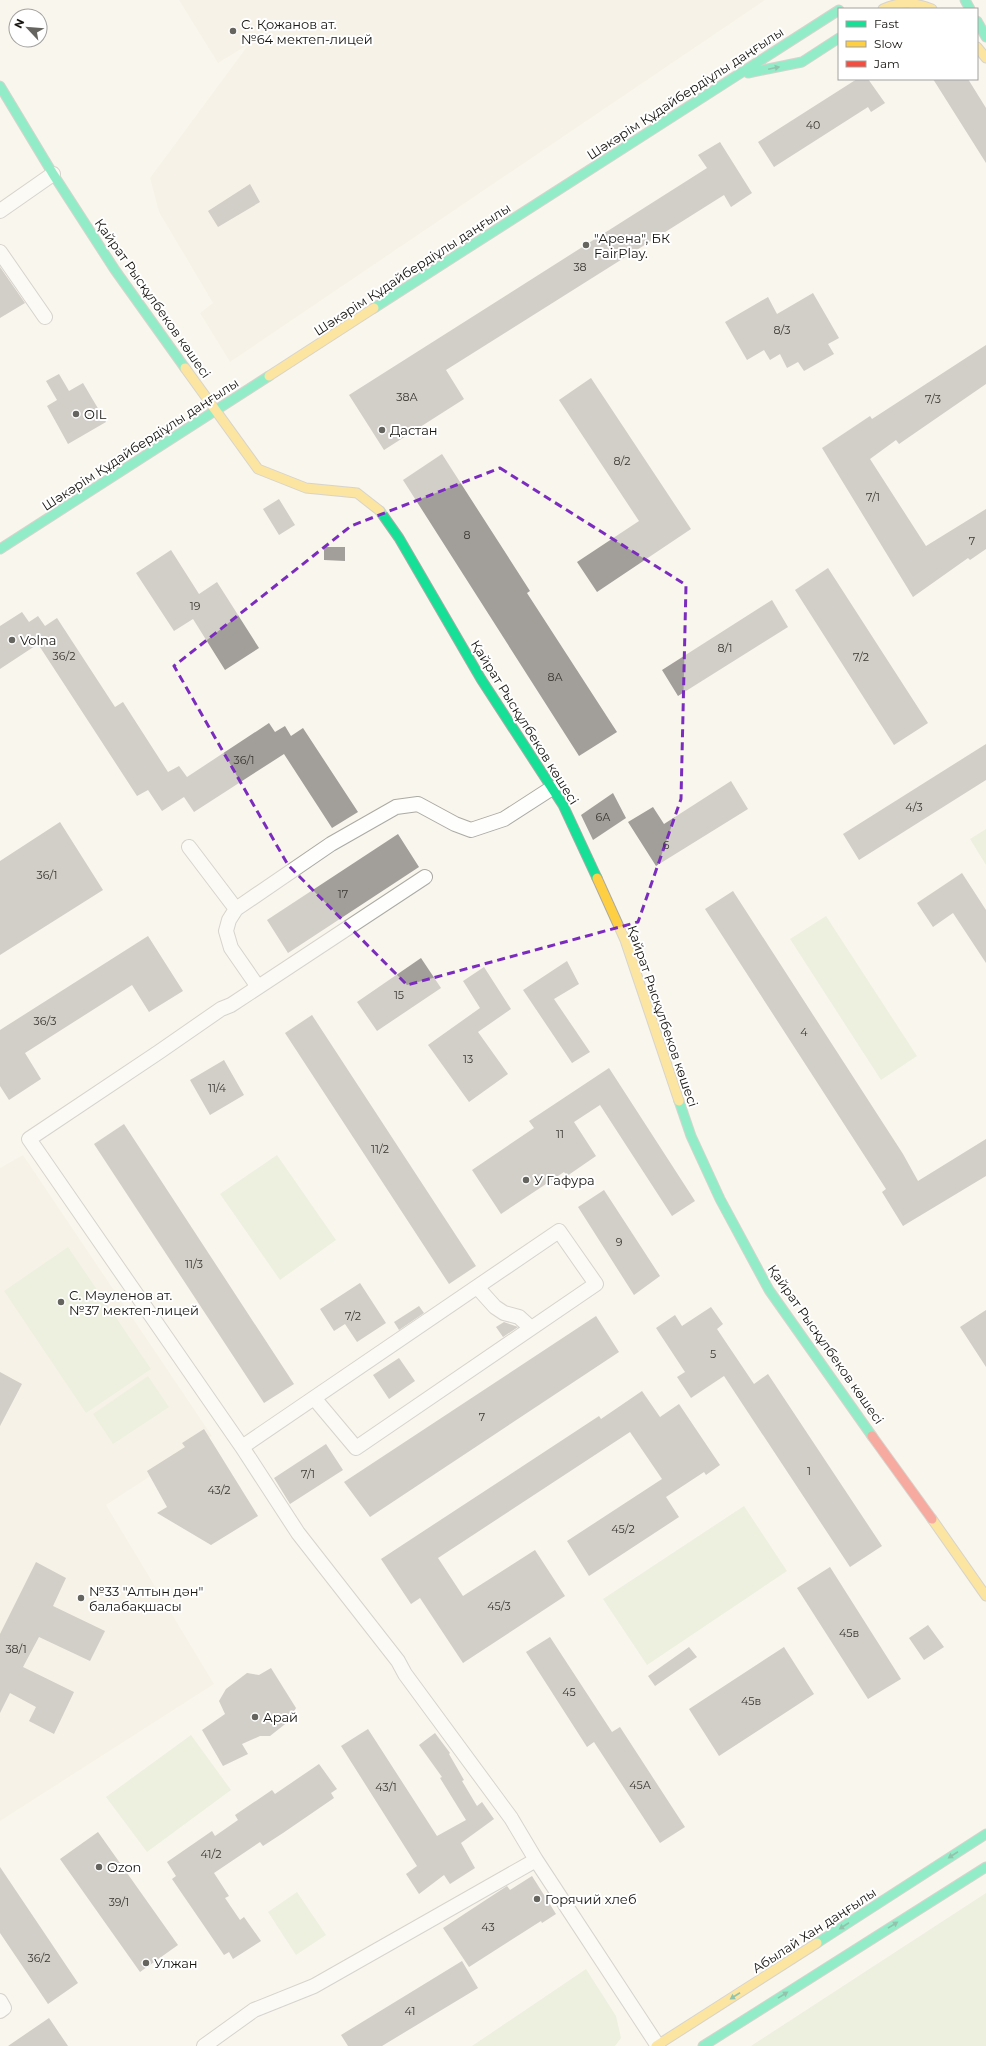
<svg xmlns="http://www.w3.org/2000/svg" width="986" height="2046" font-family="Montserrat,sans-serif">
<rect width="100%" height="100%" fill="#f9f6ee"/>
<path fill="#f3eedd" d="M 179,0 L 765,0 L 230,362 L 200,313 L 213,303 L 159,212 L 150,178 L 249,44 L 218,63 Z
M 23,1155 L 212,1436 L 106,1505 L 214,1684 L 0,1821 L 0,1168 Z"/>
<path fill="#dde9ca" d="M 986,829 L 986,865 L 970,839 Z
M 826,916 L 917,1056 L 881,1080 L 790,939 Z
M 277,1155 L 336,1240 L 280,1280 L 220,1194 Z
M 68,1247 L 151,1369 L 86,1413 L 4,1291 Z
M 148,1376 L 169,1407 L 113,1444 L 93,1414 Z
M 744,1506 L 787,1571 L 647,1665 L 603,1599 Z
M 191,1735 L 231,1790 L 147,1852 L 106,1797 Z
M 297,1892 L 326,1935 L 296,1955 L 268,1912 Z
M 986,1893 L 986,2046 L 751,2046 Z
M 586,1969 L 616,2016 L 621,2038 L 615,2046 L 472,2046 Z"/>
<path fill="#a29e99" d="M 857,79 L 868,79 L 885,103 L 871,112 L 868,107 L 774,167 L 758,142 Z
M 933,79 L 968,79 L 986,108 L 986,163 Z
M 720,142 L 752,193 L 731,207 L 724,195 L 446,370 L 464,399 L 384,450 L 349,395 L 707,168 L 698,155 Z
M 250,184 L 260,202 L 218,227 L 208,211 Z
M 0,267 L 25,303 L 0,318 Z
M 813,293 L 839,338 L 828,344 L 834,354 L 804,371 L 798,362 L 787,368 L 780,354 L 770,360 L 764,350 L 747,360 L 725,322 L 768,297 L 777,314 Z
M 986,345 L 986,384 L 899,444 L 896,440 L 870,459 L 926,546 L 986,509 L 986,549 L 970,560 L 968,558 L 913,597 L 822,448 L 870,416 L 872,419 Z
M 59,374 L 69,391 L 83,383 L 106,422 L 68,444 L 47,406 L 57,400 L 46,381 Z
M 591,378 L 691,529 L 597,592 L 577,562 L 639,521 L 559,400 Z
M 442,454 L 530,591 L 527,593 L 617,732 L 579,756 L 403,480 Z
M 279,499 L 295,525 L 279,535 L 263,509 Z
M 324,547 L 345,547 L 345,561 L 324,560 Z
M 171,550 L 199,594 L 217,582 L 259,648 L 225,670 L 193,619 L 174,631 L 136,573 Z
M 828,568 L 928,723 L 894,745 L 795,590 Z
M 772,600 L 788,627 L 678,696 L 662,670 Z
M 22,612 L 29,622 L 38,616 L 45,626 L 57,618 L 115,707 L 123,702 L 168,772 L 179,766 L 187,777 L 269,723 L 275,732 L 285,726 L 291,736 L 303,728 L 358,812 L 332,828 L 284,754 L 194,812 L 184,797 L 162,811 L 148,790 L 137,796 L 38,644 L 0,669 L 0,626 Z
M 986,744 L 986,780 L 859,860 L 843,834 Z
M 731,781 L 748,809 L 656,866 L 628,822 L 653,807 L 664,824 Z
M 613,793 L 626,818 L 593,840 L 581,815 Z
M 60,822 L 103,890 L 0,955 L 0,861 Z
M 398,834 L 419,867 L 288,953 L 267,920 Z
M 962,873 L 986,910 L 986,963 L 953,913 L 933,927 L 917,903 Z
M 733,891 L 903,1154 L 918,1181 L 986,1139 L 986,1176 L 903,1226 L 882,1192 L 886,1189 L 705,909 Z
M 148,936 L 183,991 L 149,1012 L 132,985 L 25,1053 L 41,1079 L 9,1100 L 0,1086 L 0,1030 Z
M 421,958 L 441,988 L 377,1031 L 357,1002 Z
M 567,961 L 579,984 L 554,999 L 590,1052 L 572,1063 L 523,990 Z
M 484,967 L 511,1009 L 478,1032 L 508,1074 L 469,1102 L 428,1045 L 480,1008 L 463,981 Z
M 312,1015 L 476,1266 L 449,1284 L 285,1033 Z
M 224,1060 L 244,1095 L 210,1115 L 190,1080 Z
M 609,1068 L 695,1201 L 672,1216 L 600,1105 L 574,1122 L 596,1156 L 567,1176 L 564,1172 L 501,1214 L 472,1170 L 534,1128 L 529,1121 Z
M 124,1124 L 294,1384 L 264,1403 L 94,1144 Z
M 604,1190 L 660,1276 L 634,1295 L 578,1207 Z
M 360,1283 L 386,1323 L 357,1342 L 345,1324 L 334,1331 L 320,1309 Z
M 419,1306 L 424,1313 L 399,1330 L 394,1322 Z
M 711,1307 L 723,1324 L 717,1329 L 754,1384 L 768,1374 L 882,1546 L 850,1567 L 724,1376 L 691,1398 L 677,1377 L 685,1372 L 656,1328 L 675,1315 L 682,1326 Z
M 986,1310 L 986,1367 L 960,1327 Z
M 596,1316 L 619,1352 L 370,1517 L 344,1482 Z
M 504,1322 L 518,1327 L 503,1337 L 496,1327 Z
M 399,1358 L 415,1381 L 389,1399 L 373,1375 Z
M 0,1372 L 22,1384 L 0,1426 Z
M 642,1391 L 660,1417 L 679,1404 L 720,1465 L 706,1475 L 704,1472 L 666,1497 L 679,1517 L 589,1576 L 567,1541 L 662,1479 L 630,1432 L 438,1558 L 463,1596 L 535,1550 L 565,1596 L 463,1663 L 420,1598 L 411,1604 L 381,1559 L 599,1416 L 601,1419 Z
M 204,1429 L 258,1516 L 211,1545 L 157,1513 L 167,1507 L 147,1471 L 185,1447 L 182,1443 Z
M 326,1444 L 343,1470 L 290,1504 L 274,1478 Z
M 36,1562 L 66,1578 L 53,1606 L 105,1631 L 90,1661 L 39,1637 L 23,1667 L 74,1692 L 54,1734 L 29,1721 L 36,1707 L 10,1693 L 0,1713 L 0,1634 Z
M 830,1567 L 901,1679 L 868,1699 L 797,1588 Z
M 928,1625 L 944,1647 L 924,1660 L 909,1638 Z
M 550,1637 L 612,1732 L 620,1727 L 685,1827 L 660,1843 L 594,1742 L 587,1747 L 526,1652 Z
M 689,1647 L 697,1657 L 655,1686 L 648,1676 Z
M 784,1647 L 814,1694 L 719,1756 L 689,1709 Z
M 271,1668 L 296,1708 L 289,1721 L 270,1736 L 260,1736 L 242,1744 L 248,1754 L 223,1766 L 202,1730 L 225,1714 L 219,1701 L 226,1689 L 247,1673 L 259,1675 Z
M 368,1729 L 437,1836 L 466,1820 L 440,1778 L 442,1777 L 419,1745 L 435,1733 L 450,1753 L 449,1754 L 464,1780 L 462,1781 L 477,1806 L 482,1802 L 494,1819 L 461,1843 L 475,1868 L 450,1884 L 444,1875 L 419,1894 L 406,1874 L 417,1866 L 341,1746 Z
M 319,1764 L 337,1789 L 331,1793 L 334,1798 L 283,1833 L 263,1846 L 260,1842 L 214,1873 L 229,1896 L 225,1898 L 240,1920 L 244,1917 L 261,1941 L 233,1959 L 229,1952 L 224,1955 L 172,1879 L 176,1876 L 167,1862 L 212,1831 L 215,1836 L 238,1820 L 235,1815 L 272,1790 L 275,1794 Z
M 98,1832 L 178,1945 L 140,1972 L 60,1859 Z
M 0,1867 L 78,1983 L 48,2004 L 0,1933 Z
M 532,1876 L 556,1914 L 542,1923 L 541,1921 L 469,1967 L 443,1928 L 507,1886 L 510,1890 Z
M 462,1961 L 478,1988 L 382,2046 L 348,2046 L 341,2035 Z
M 49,2018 L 68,2046 L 8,2046 Z"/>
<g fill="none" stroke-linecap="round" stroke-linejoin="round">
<defs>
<path id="street" d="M 0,211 L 53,174
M 0,252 L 45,317
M 189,847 L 236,909
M 425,877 L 231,1005 L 221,1009 L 159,1052 L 29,1139 L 242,1447 L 298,1533 L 398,1661 L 405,1674 L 511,1818 L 536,1860 L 658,2046
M 258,987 L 231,948 L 226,931 L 229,920 L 236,909 L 331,844 L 396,807 L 418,804 L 455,824 L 471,830 L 504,819 L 552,788
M 477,1287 L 495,1307 L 504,1313 L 519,1317 L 531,1328
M 242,1447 L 559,1231 L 596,1284 L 356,1448 L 314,1398
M 0,2001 L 4,2008 L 0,2011
M 204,2046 L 254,2010 L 314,1986 L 536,1860"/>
<path id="fast" d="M 965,0 L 970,9
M 977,21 L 986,37
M 748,73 L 802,62 L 839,38
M 0,86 L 53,174 L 115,270 L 185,368
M 374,308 L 839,10
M 380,511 L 399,538 L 481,679 L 563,805 L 597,878
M 0,549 L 269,376
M 679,1101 L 691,1136 L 720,1199 L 769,1290 L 872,1436
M 817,1943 L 986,1834
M 703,2046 L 986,1867"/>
<path id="slow" d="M 883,9 C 900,1 915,2 932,9
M 977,47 L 986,58
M 185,368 L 258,469 L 306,488 L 357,493 L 380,511
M 269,376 L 374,308
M 597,878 L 625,940 L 679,1101
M 932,1519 L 986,1596
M 656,2046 L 817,1943"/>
<path id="jam" d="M 872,1436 L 932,1519"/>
</defs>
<use href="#street" stroke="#abaaa3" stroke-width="16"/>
<use href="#fast" stroke="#abaaa3" stroke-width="11"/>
<use href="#slow" stroke="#abaaa3" stroke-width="11"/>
<use href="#jam" stroke="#abaaa3" stroke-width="11"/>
<use href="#street" stroke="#fefefc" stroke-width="14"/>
<use href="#fast" stroke="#16e098" stroke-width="9"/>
<use href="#slow" stroke="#ffcf43" stroke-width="9"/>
<use href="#jam" stroke="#f24e42" stroke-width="9"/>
</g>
<defs><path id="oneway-solid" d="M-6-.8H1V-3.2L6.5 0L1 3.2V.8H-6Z"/></defs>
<g fill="#16855b">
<use href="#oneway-solid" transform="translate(774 68) rotate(-12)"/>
<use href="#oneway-solid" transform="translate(953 1855) rotate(147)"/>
<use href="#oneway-solid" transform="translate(893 1925) rotate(-32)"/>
<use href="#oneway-solid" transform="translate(844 1926) rotate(147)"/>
<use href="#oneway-solid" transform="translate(783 1995) rotate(-32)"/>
<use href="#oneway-solid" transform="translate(735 1996) rotate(147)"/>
</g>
<path d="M0 0H986V2046H0ZM 500,468 L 686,585 L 681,799 L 638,922 L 407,985 L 288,865 L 174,666 L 351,526 Z" fill="#f9f6ee" fill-opacity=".55" fill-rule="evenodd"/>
<path fill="none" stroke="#7b2cbf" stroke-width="3" stroke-dasharray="8 5" stroke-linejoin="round" d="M 500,468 L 686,585 L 681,799 L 638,922 L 407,985 L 288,865 L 174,666 L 351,526 Z"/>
<g fill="#66645e" stroke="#fff" stroke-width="1.5">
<circle cx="233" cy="31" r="4"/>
<circle cx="586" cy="245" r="4"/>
<circle cx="76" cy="414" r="4"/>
<circle cx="382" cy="430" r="4"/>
<circle cx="12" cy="640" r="4"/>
<circle cx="526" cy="1180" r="4"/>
<circle cx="61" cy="1302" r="4"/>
<circle cx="81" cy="1598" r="4"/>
<circle cx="255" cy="1717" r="4"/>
<circle cx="99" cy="1867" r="4"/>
<circle cx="537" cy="1899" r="4"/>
<circle cx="146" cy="1963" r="4"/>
</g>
<g text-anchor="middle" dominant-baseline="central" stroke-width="4" stroke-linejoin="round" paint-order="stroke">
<g font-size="11" fill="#3a3732">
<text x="813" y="125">40</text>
<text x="580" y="267">38</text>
<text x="782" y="330">8/3</text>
<text x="407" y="397">38А</text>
<text x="933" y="399">7/3</text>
<text x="622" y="461">8/2</text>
<text x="873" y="497">7/1</text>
<text x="467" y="535">8</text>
<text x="972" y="541">7</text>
<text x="195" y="606">19</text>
<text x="725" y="648">8/1</text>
<text x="64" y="656">36/2</text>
<text x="861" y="657">7/2</text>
<text x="555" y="677">8А</text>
<text x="244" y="760">36/1</text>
<text x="914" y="807">4/3</text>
<text x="603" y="817">6А</text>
<text x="666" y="845">6</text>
<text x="47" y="875">36/1</text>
<text x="343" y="894">17</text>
<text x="399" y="995">15</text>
<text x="45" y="1021">36/3</text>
<text x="804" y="1032">4</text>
<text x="468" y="1059">13</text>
<text x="217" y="1088">11/4</text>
<text x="560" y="1134">11</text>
<text x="380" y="1149">11/2</text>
<text x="619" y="1242">9</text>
<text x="194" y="1264">11/3</text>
<text x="353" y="1316">7/2</text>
<text x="713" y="1354">5</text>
<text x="482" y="1417">7</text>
<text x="809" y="1471">1</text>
<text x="308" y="1474">7/1</text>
<text x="219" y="1490">43/2</text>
<text x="623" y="1529">45/2</text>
<text x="499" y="1606">45/3</text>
<text x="849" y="1633">45в</text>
<text x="16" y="1649">38/1</text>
<text x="569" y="1692">45</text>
<text x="751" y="1701">45в</text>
<text x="640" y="1785">45А</text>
<text x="386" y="1787">43/1</text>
<text x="211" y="1854">41/2</text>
<text x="119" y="1902">39/1</text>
<text x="488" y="1927">43</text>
<text x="39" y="1958">36/2</text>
<text x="410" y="2011">41</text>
</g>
<g font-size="13" fill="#171510" stroke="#fff" text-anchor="start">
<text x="241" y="24">С. Қожанов ат.<tspan x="241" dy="15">№64 мектеп-лицей</tspan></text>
<text x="594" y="238">"Арена", БК<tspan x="594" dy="15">FairPlay.</tspan></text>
<text x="84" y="414">OIL</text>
<text x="390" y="430">Дастан</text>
<text x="20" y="640">Volna</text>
<text x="534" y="1180">У Гафура</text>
<text x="69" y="1295">С. Мәуленов ат.<tspan x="69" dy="15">№37 мектеп-лицей</tspan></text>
<text x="89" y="1591">№33 "Алтын дән"<tspan x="89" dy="15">балабақшасы</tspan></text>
<text x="263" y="1717">Арай</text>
<text x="107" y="1867">Ozon</text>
<text x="545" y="1899">Горячий хлеб</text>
<text x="154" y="1963">Улжан</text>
</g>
<g font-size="13" fill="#171510" stroke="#fff">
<text transform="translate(685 93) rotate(-33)">Шәкәрім Құдайбердіұлы даңғылы</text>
<text transform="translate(412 269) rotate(-33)">Шәкәрім Құдайбердіұлы даңғылы</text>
<text transform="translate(153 298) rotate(55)">Қайрат Рысқұлбеков көшесі</text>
<text transform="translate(140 444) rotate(-33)">Шәкәрім Құдайбердіұлы даңғылы</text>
<text transform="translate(525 722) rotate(58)">Қайрат Рысқұлбеков көшесі</text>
<text transform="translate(663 1016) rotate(71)">Қайрат Рысқұлбеков көшесі</text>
<text transform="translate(826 1344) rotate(55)">Қайрат Рысқұлбеков көшесі</text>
<text transform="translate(814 1930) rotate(-33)">Абылай Хан даңғылы</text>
</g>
</g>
<rect x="838" y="8" width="140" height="72" fill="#ffffff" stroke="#a2a19f"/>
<rect x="846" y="21" width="20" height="6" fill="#16e098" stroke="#a2a19f"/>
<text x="874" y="28" font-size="12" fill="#171510">Fast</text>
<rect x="846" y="41" width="20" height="6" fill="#ffcf43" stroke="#a2a19f"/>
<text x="874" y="48" font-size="12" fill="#171510">Slow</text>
<rect x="846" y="61" width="20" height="6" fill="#f24e42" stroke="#a2a19f"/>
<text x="874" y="68" font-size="12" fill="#171510">Jam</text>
<g transform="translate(28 28) rotate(296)"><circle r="19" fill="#ffffff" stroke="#a2a19f"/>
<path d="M0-3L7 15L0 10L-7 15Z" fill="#66645e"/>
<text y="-6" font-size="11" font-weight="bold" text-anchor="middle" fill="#171510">N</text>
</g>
</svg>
